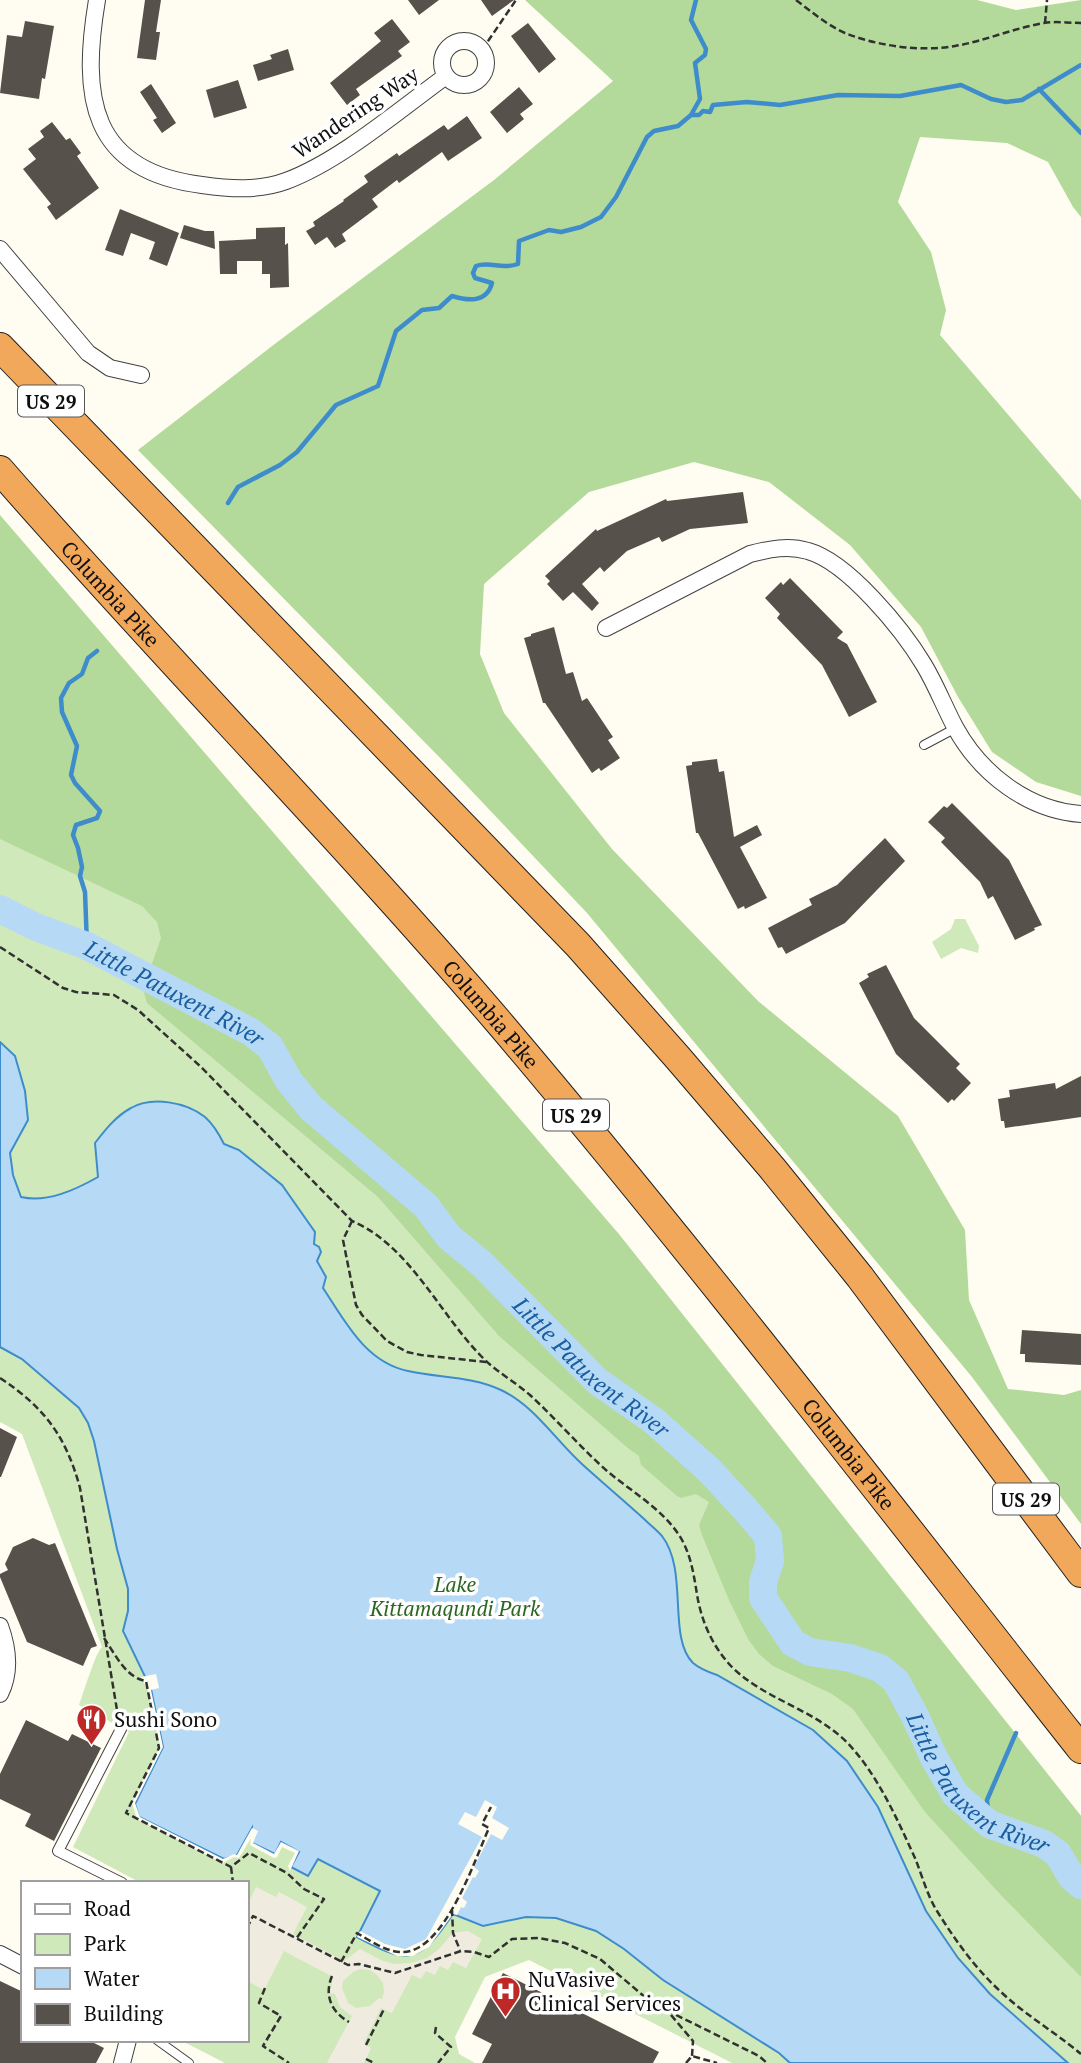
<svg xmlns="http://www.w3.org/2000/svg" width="1081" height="2063" font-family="'PT Serif',serif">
<rect width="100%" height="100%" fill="#fffdf1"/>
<path fill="#d0e9ba" d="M 0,659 L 618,1233 L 1081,1816 L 1081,2063 L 732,2063 L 529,1960 L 485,1977 L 455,2037 L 459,2054 L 475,2063 L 225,2063 L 180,2040 L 247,2040 L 247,1883 L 141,1883 L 73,1847 L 129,1732 L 79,1705 C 83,1694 96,1651 102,1647 L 22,1434 L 0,1422 Z
M 955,919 L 965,919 L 979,946 L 978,953 L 961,948 L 941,959 L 932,942 L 951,929 Z"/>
<path fill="#b3da9a" d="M 525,0 L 977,0 L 1016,10 L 1081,0 L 1081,217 L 1073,207 L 1048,162 L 1007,143 L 920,137 L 898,202 L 931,252 L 946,310 L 940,335 L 1081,500 L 1081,796 L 1036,782 L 992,752 L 958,697 L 921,627 L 850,545 L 769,482 L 694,462 L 589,492 L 484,584 L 480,654 L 504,713 L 612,849 L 758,1001 L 898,1116 L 965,1230 L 969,1300 L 1008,1389 L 1064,1395 L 1081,1390 L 1081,1524 L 972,1377 L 587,913 L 447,765 L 138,450 L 276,343 L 494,180 L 613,81 Z
M 0,515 L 618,1233 L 1081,1816 L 1081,1977 L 1000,1894 L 925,1812 L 853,1709 L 832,1694 L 773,1666 L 759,1654 L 748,1639 L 729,1600 L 702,1535 L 699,1525 L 709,1502 L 696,1494 L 681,1498 L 677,1496 L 641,1465 L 639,1456 L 629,1449 L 499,1336 L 378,1197 L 147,1003 L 143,989 L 161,938 L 157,922 L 142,906 L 0,839 Z"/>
<path fill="#efecdf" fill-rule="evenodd" d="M 256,1887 L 276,1897 L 279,1892 L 307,1907 L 293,1934 L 344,1961 L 360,1949 L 383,1961 L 394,1964 L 411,1963 L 427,1958 L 439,1949 L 453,1933 L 468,1931 L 482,1939 L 466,1968 L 453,1962 L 448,1970 L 440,1966 L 435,1975 L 426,1971 L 421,1979 L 412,1975 L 392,2013 L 381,2008 L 364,2043 L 371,2048 L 364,2063 L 327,2063 L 352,2016 L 340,2007 L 335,1994 L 330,1993 L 333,1977 L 284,1951 L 264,1990 L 247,1981 L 247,1906 ZM 360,1969 L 370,1970 L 377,1975 L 383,1983 L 384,1992 L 382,1999 L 379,1998 L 370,2006 L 356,2008 L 348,2003 L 342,1988 L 343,1981 L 353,1972 Z"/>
<path fill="#b6daf6" stroke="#3e8ccc" stroke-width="2" d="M 0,1042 L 15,1056 L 25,1091 L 28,1120 L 10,1153 L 13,1175 L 21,1197 C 47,1203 75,1190 98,1177 L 95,1143 C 105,1130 116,1116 131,1108 C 152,1096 186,1102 205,1117 C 214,1125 219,1134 224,1144 L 239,1150 L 282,1185 L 315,1232 L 314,1244 L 319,1247 L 321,1252 L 317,1261 L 326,1277 L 323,1288 C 345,1321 365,1362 408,1371 C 439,1378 472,1376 501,1390 C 535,1406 556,1441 583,1465 C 603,1483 623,1500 643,1518 C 649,1524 657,1530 662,1536 C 689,1571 667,1637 693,1663 C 700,1669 708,1672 717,1675 L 813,1730 L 847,1761 L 878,1807 L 926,1911 L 958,1958 L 990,1994 L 1068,2063 L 790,2063 L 779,2053 L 663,1980 L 624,1949 L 596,1931 L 556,1918 L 526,1917 L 483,1926 L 453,1914 C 419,1964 409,1965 357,1937 L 380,1891 L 318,1859 L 308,1876 L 291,1867 L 299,1852 L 281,1842 L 275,1854 L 252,1843 L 252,1828 L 237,1855 L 224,1859 L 139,1817 L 135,1804 L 163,1747 L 151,1689 L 123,1631 L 128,1611 L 128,1589 L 117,1549 L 94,1441 L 88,1423 L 79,1408 L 22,1359 L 0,1347 Z"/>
<path fill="#fffdf1" d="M 156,1674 L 159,1688 L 151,1690 L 163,1747 L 135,1803 L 140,1817 L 223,1859 L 234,1854 L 237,1855 L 252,1828 L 258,1831 L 253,1843 L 274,1854 L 281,1842 L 299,1851 L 290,1871 L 288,1866 L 295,1853 L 282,1847 L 277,1857 L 274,1858 L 250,1845 L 251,1838 L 239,1858 L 234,1857 L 223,1863 L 137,1819 L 132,1803 L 160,1747 L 148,1691 L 141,1677 Z
M 485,1800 L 497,1807 L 492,1818 L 509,1828 L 502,1840 L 491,1834 L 474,1867 L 479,1871 L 475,1878 L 473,1877 L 462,1898 L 467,1902 L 464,1908 L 461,1907 L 457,1915 L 453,1914 L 429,1947 L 413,1956 L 397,1956 L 357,1937 L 360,1931 L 385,1944 L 405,1949 L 426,1939 L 482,1837 L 458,1824 L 465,1812 L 476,1817 Z"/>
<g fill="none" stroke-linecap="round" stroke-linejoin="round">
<path stroke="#3e8ccc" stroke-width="4.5" d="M 1039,89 L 1081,133
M 691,115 L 699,115 L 703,111 L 710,112 L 713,105 L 747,102 L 780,105 L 838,95 L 900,96 L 961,85 L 991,99 L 1006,102 L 1022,100 L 1081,65
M 228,503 L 238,487 L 280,465 L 297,452 L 336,405 L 378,386 L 396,331 L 422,310 L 439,308 L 452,296 C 468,301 487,303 492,283 L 475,278 L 473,273 L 476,266 C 490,261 502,270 518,264 L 519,241 L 549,230 L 561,232 L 581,227 L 601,217 L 616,197 L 647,137 L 654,131 L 678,126 L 691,115 L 700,99 L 695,63 L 705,55 L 706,49 L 691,20 L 696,0
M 87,946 L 85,892 L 80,876 L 82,867 L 78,848 L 73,835 L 76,825 L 97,818 L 100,811 L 75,783 L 71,775 L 77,746 L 62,712 L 61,698 L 69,683 L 82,674 L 88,658 L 97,651
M 989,1824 L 987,1800 L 1016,1733"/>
<path stroke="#b6daf6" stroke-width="28" id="s1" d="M 0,909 L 36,927 L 87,946 L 251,1032 L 270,1047 L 289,1081 L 311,1108 L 426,1206 L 449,1237 L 482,1264 L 597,1381 L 654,1421 L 709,1470 L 745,1509 L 768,1536 L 770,1561 L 763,1582 L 763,1598 L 793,1643 L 810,1652 L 850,1658 L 880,1668 L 896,1681 L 915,1716 L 934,1758 L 955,1794 L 989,1824 L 1044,1844 L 1058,1854 L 1071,1876 L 1081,1885"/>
</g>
<path fill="#57514b" d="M 145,0 L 161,0 L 156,32 L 160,32 L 156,60 L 137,58 Z
M 408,0 L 439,0 L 419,15 Z
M 481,0 L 514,0 L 492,16 Z
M 392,19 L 410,42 L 398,51 L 402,56 L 356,89 L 360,95 L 347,105 L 330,83 L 381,41 L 374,33 Z
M 25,21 L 54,26 L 45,79 L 42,78 L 39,99 L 0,93 L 7,35 L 22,37 Z
M 528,23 L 556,59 L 539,73 L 511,36 Z
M 288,49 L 294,70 L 258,81 L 253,65 L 272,59 L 270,55 Z
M 238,80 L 247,108 L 214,118 L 206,90 Z
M 151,84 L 176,123 L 162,133 L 153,120 L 157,118 L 140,92 Z
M 519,87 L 533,104 L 520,114 L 524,119 L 507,133 L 490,112 Z
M 467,116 L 482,138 L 448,161 L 442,152 L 399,183 L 397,180 L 372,199 L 378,207 L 342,234 L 346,241 L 335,248 L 327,237 L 315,245 L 306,231 L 315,226 L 313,222 L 344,201 L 343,200 L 368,182 L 364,176 L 397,153 L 399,156 L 444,125 L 448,130 Z
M 52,122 L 66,140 L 70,138 L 81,153 L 77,156 L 99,188 L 56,220 L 47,207 L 51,204 L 23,169 L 36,159 L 28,149 L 44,137 L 40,131 Z
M 120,209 L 179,233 L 167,266 L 149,259 L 155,242 L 131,233 L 123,256 L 105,250 Z
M 184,225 L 205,231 L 214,231 L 215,249 L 180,238 Z
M 285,227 L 285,245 L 288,243 L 289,287 L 270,288 L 270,274 L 262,274 L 262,261 L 237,261 L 237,274 L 220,274 L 219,241 L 256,239 L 256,228 Z
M 743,492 L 748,523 L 690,529 L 662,542 L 659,537 L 627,551 L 604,572 L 600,567 L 582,584 L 599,603 L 592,611 L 573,592 L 563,601 L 547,584 L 550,581 L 545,576 L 596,529 L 597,531 L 666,499 L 667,501 Z
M 790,578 L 843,632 L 837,638 L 847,644 L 877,702 L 849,717 L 822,665 L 777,618 L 780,614 L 765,598 L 781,582 L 783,585 Z
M 554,627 L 566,674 L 573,672 L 582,701 L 587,698 L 613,737 L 608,740 L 620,758 L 601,771 L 599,768 L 592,773 L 545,703 L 543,703 L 524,638 L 531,636 L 531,634 Z
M 717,759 L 719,772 L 724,771 L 734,837 L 757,825 L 762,835 L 740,847 L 767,898 L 745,909 L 744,906 L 738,909 L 698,833 L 696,833 L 686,766 L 692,765 L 692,762 Z
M 952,803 L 1009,860 L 1042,925 L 1034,928 L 1035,930 L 1015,940 L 993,896 L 988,899 L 980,882 L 941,842 L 945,838 L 928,822 L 944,806 L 947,808 Z
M 885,838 L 905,861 L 845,923 L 786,954 L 782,947 L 778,948 L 768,928 L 812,905 L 809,899 L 837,885 Z
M 886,965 L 914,1018 L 960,1064 L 956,1068 L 971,1083 L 954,1101 L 952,1099 L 948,1103 L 896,1054 L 859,983 L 869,977 L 867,974 Z
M 1081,1076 L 1081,1117 L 1005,1128 L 1004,1121 L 1001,1121 L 998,1099 L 1010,1097 L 1009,1090 L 1055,1083 L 1056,1089 Z
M 1022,1330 L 1081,1334 L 1081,1365 L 1025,1362 L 1025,1354 L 1020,1354 Z
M 0,1428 L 17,1437 L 1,1477 L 0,1477 Z
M 33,1538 L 49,1545 L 55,1543 L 97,1646 L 91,1648 L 83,1666 L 27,1642 L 0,1577 L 0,1574 L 8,1570 L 5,1564 L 13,1547 Z
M 26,1720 L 68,1741 L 72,1734 L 101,1748 L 54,1841 L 25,1826 L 31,1814 L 0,1799 L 0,1774 Z
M 503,1973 L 659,2052 L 653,2063 L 482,2063 L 492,2044 L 472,2034 Z
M 0,1981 L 23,1992 L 23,2040 L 88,2040 L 104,2048 L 96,2063 L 0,2063 Z"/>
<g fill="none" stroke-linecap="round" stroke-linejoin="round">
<defs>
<path id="service" d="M 924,745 L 956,728
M 157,2040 L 189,2063"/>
<path id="pedestrian" d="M 121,1729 L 58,1851 L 122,1883"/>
<path id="minor" d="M 97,0 C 81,96 89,171 202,185 C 230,189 259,191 286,181 C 340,161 399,110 446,76
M442 63a22 22 0 1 1 44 0a22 22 0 1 1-44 0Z
M 0,249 L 88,353 L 110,368 L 141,375
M 606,628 L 750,554 C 770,549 788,545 808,551 C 848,562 903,630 924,665 C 936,685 944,706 955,727 C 980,773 1027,810 1081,814
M 0,1626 C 8,1648 11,1672 0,1694
M 0,1954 L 23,1966
M 122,2063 L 128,2040"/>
<g id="motorway">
<path d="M 0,347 L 578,945 L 678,1058 L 772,1168 L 860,1277 L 1081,1573"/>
<path id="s2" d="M 0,470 C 164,658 340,836 502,1026 C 702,1262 890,1507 1081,1749"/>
</g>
</defs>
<use href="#service" stroke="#424242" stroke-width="10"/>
<use href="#pedestrian" stroke="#424242" stroke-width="12"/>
<use href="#minor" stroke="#424242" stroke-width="18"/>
<use href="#motorway" stroke="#202020" stroke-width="30"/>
<path stroke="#313131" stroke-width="2.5" stroke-dasharray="7 3.5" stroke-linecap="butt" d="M 796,0 C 812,12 827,25 845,33 C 878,46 920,52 955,46 C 985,41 1014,28 1044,23 C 1055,21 1069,23 1081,23
M 1045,23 L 1047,0
M 482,50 L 516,0
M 0,947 L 63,988 L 76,992 L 114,995 L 138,1010 L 200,1066 L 352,1221 C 409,1245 439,1313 481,1356 C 495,1371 514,1381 530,1395 C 556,1419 580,1447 607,1471 C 632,1492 661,1508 679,1535 C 692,1555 694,1578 698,1600 C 703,1625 714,1648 731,1666 C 765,1701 820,1710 853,1749 C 880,1780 898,1821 915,1858 C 922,1875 927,1895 937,1911 C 955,1940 975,1968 1000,1991 C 1025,2015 1055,2032 1081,2054
M 352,1221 L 343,1240 L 356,1305 L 362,1315 L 387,1341 L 407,1352 L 421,1355 L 486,1362
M 0,1378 C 44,1407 66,1436 80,1488 L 118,1716
M 104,1638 C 115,1654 126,1678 146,1681 L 159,1748 L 126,1813 L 231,1867 L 249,1853 L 287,1873 L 304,1889 L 324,1899 L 296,1939
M 231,1867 L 233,1883
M 452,1909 L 453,1933 L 460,1950
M 247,1928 L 253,1916 L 348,1965 L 359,1964 L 395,1973 L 461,1951 L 474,1952 L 489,1957 L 512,1939 L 539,1938 L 565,1943 L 600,1959 L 652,2003 L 759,2056 L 767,2063
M 341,1962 L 357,1933 C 369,1940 386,1952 401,1952 C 444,1954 474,1861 489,1828 L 482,1824 L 491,1807
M 332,1976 C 324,1995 331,2012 349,2022
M 265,1988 L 259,2003 L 281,2016 L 263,2046 L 289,2063
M 671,2015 L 693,2041 L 692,2056
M 436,2027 L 435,2033 L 451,2047 L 438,2063
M 366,2045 L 384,2009
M 366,2059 L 374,2063
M 686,2063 L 692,2056 L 717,2063"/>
<use href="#service" stroke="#fff" stroke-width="8"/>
<use href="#pedestrian" stroke="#fff" stroke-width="10"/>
<use href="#minor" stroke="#fff" stroke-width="16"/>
<use href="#motorway" stroke="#f2a85b" stroke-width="28"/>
</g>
<defs>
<symbol id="restaurant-pin" viewBox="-11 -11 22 30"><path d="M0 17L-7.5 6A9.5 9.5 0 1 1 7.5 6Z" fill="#be2928" stroke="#fff"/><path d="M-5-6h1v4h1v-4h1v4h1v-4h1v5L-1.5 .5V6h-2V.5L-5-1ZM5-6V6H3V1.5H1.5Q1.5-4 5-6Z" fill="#fff"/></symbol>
<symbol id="hospital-pin" viewBox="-11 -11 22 30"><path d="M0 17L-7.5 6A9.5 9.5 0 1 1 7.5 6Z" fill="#be2928" stroke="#fff"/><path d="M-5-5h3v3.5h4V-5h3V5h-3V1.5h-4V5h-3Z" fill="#fff"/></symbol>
</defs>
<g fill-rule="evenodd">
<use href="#restaurant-pin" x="74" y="1702" width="35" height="47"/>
<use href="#hospital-pin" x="488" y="1974" width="35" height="47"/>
</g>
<g text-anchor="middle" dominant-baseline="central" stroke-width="7" stroke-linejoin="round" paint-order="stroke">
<g fill="#fff" stroke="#575757" stroke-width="2">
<rect x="18" y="385.5" width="66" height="31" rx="5"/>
<rect x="543" y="1099.5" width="66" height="31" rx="5"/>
<rect x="993" y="1483.5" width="66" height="31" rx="5"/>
</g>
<g font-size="19" font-weight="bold" fill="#0f0f0f">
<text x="51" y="401">US 29</text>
<text x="576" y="1115">US 29</text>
<text x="1026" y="1499">US 29</text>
</g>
<g font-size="21" fill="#0f0f0f" stroke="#fff">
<text transform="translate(355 112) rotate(-34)">Wandering Way</text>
<text stroke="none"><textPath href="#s2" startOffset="166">Columbia Pike</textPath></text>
<text stroke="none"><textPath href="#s2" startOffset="733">Columbia Pike</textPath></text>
<text stroke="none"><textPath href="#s2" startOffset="1300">Columbia Pike</textPath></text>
</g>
<g font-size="21" font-style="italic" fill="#2a661f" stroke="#fff">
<text x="455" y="1584">Lake<tspan x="455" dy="24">Kittamaqundi Park</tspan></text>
</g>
<g font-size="21" fill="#0f0f0f" stroke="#fff" text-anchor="start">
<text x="114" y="1719">Sushi Sono</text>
<text x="528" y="1979">NuVasive<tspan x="528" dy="24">Clinical Services</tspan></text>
</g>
<g font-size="23" font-style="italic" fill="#195ea0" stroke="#fff">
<text stroke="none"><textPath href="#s1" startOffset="194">Little Patuxent River</textPath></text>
<text stroke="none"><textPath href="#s1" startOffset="761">Little Patuxent River</textPath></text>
<text stroke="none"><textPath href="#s1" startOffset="1372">Little Patuxent River</textPath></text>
</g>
</g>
<rect x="21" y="1881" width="228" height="161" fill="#ffffff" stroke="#9f9f9f" stroke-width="2"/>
<rect x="35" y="1904" width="35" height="10" fill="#ffffff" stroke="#9f9f9f" stroke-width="2"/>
<text x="84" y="1916" font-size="21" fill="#0f0f0f">Road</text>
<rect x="35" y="1934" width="35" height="21" fill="#d0e9ba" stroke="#9f9f9f" stroke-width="2"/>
<text x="84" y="1951" font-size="21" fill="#0f0f0f">Park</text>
<rect x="35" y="1968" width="35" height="21" fill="#b6daf6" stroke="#9f9f9f" stroke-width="2"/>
<text x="84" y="1986" font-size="21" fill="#0f0f0f">Water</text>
<rect x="35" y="2004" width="35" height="21" fill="#57514b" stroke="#9f9f9f" stroke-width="2"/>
<text x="84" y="2021" font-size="21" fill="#0f0f0f">Building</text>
</svg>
